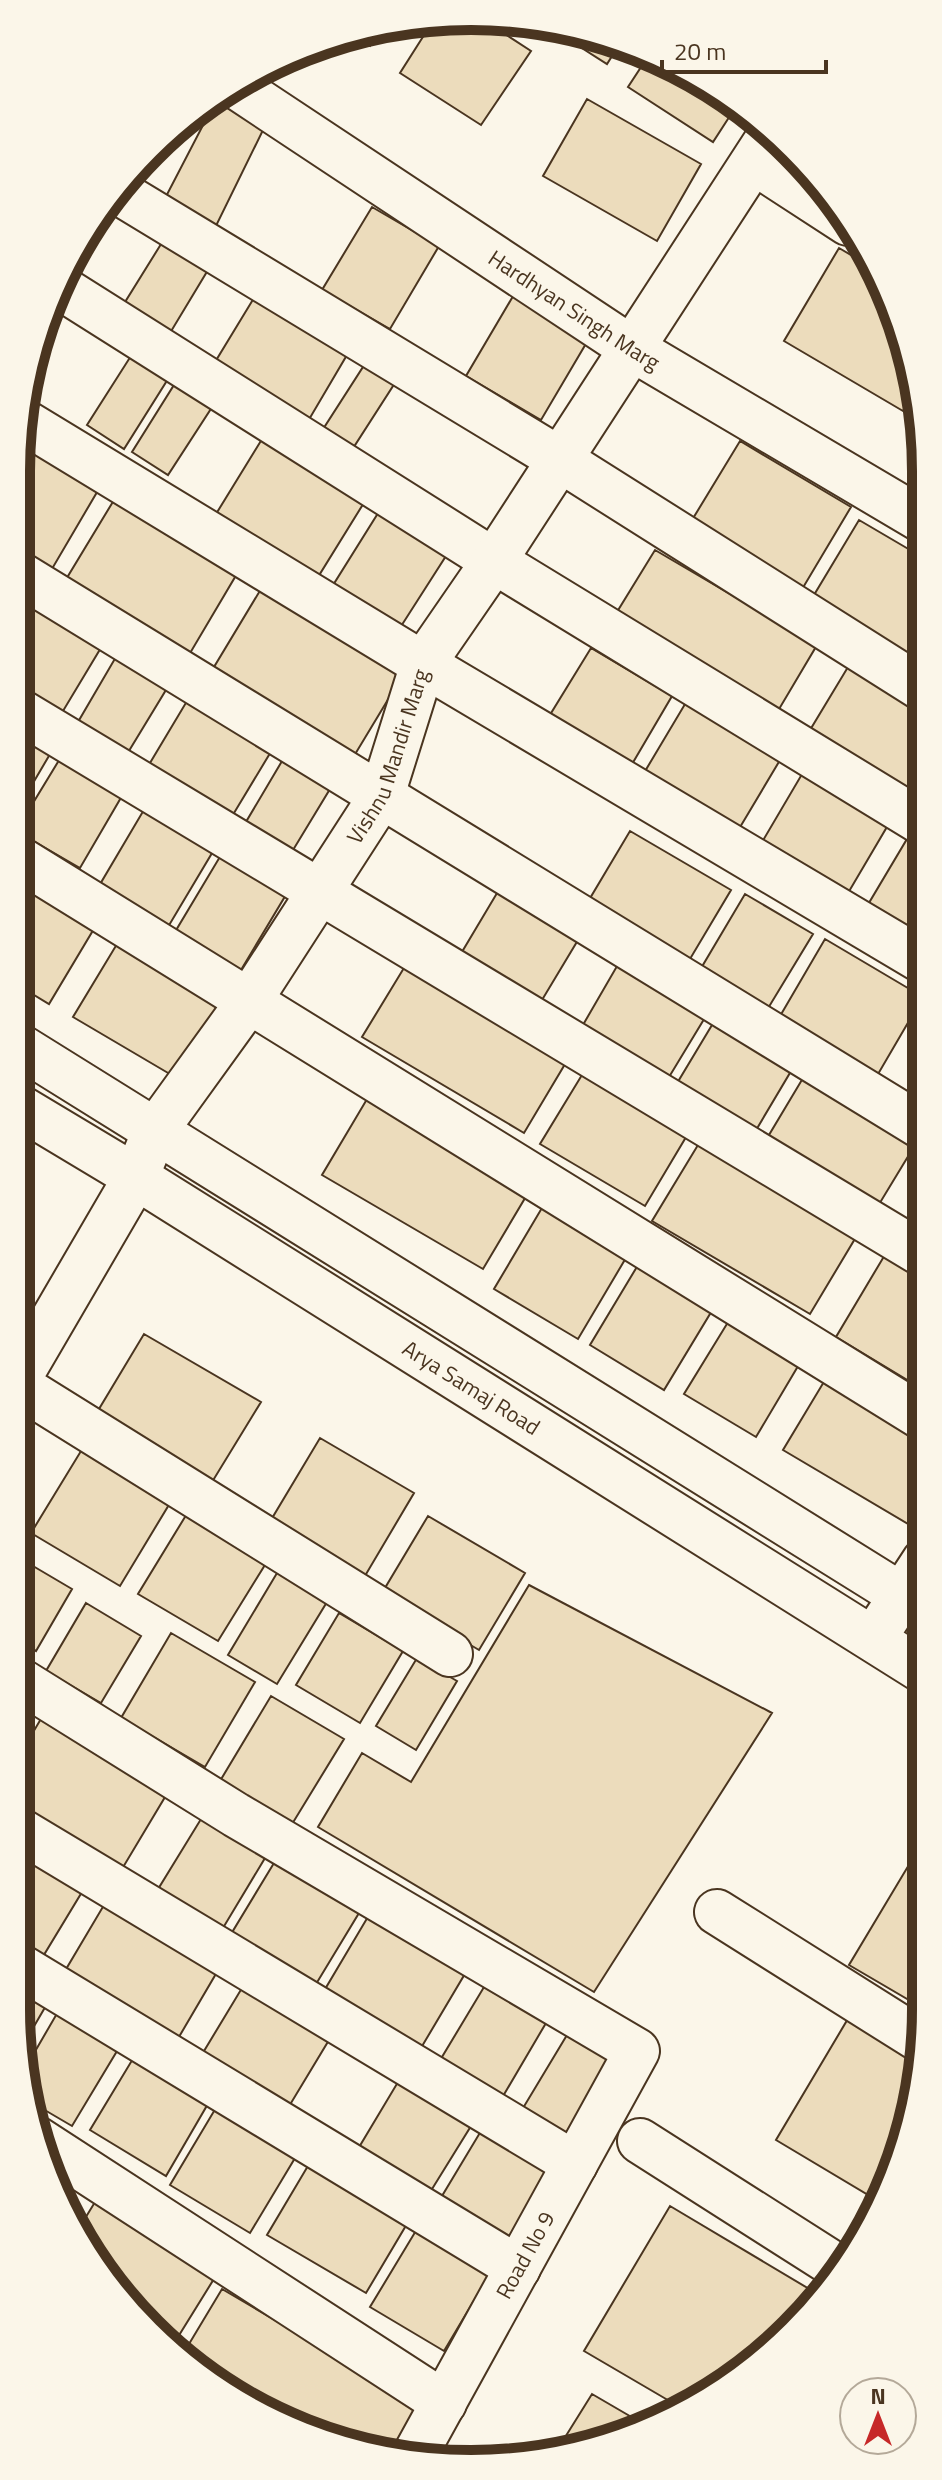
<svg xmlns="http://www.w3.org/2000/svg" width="942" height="2480" font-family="'Titillium Web',sans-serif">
<rect width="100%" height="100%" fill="#fbf6e9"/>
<path fill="#ecdcbc" stroke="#4a3520" stroke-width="2" d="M 433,21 L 491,25 L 531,51 L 481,125 L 400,73 Z
M 552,29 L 589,32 L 619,45 L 607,64 Z
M 380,31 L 370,46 L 357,38 Z
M 647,58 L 723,92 L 737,105 L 713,142 L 628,87 Z
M 587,99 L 701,164 L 657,241 L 543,176 Z
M 215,102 L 265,126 L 213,232 L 161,206 Z
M 372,207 L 439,246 L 390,329 L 322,290 Z
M 171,228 L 217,255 L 164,343 L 117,315 Z
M 839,248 L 880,272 L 916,390 L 903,411 L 784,341 Z
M 519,286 L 594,330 L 541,420 L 466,376 Z
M 260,288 L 354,343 L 304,428 L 209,372 Z
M 136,348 L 173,371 L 124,449 L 87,425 Z
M 372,353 L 402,372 L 348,456 L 318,437 Z
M 179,377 L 216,401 L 168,475 L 132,452 Z
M 267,431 L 370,493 L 318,577 L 216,514 Z
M 20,439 L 100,487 L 49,574 L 16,555 L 16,471 Z
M 740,441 L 851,507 L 801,591 L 689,525 Z
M 114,500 L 238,572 L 186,660 L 62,586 Z
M 385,502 L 453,545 L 398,631 L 330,590 Z
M 859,520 L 922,557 L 923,635 L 906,662 L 808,605 Z
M 655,550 L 817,645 L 772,721 L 609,625 Z
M 16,589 L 105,641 L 60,716 L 16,690 Z
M 261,589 L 404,673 L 351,761 L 208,677 Z
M 591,648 L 672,696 L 628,771 L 545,723 Z
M 120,650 L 172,680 L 121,764 L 71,734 Z
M 851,662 L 923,704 L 923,817 L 801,745 Z
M 691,694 L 786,750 L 733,839 L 638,783 Z
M 190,696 L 275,745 L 225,828 L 141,778 Z
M 16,728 L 53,749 L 16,812 Z
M 64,752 L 126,789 L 80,868 L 16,831 Z
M 285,756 L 333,784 L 287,860 L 240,832 Z
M 805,769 L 891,820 L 841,905 L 755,854 Z
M 145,808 L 215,848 L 168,927 L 99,886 Z
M 630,831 L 731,890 L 690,959 L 589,900 Z
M 907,839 L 923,849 L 923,955 L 860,918 Z
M 221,855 L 287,893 L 241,970 L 175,932 Z
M 16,873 L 98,922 L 49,1004 L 16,984 Z
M 503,883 L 584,930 L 533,1015 L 453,967 Z
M 745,894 L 813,934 L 767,1010 L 700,970 Z
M 120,939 L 227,1002 L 180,1080 L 73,1017 Z
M 825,939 L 923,997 L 874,1081 L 776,1023 Z
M 624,954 L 712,1006 L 663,1087 L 576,1037 Z
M 410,958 L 571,1054 L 524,1133 L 362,1037 Z
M 718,1015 L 797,1061 L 749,1142 L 670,1095 Z
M 588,1065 L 692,1127 L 645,1206 L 540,1144 Z
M 809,1068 L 921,1135 L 878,1206 L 766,1140 Z
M 370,1094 L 531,1188 L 483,1269 L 322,1175 Z
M 704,1135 L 862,1227 L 810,1314 L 652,1221 Z
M 924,1190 L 924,1247 L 899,1232 Z
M 549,1196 L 633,1246 L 578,1339 L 494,1289 Z
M 886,1253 L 924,1275 L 924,1390 L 836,1337 Z
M 644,1255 L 719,1299 L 664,1390 L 590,1345 Z
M 733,1314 L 804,1356 L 756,1437 L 684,1394 Z
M 144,1334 L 261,1402 L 209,1487 L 93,1419 Z
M 825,1380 L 925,1439 L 925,1534 L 783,1450 Z
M 320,1438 L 414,1493 L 362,1581 L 268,1525 Z
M 81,1451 L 170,1503 L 120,1586 L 31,1533 Z
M 188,1512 L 268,1560 L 218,1641 L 138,1594 Z
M 428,1516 L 525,1573 L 479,1650 L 382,1593 Z
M 16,1556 L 72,1589 L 36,1651 L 16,1638 Z
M 280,1568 L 330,1597 L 277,1684 L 228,1655 Z
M 529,1585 L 772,1713 L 594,1992 L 318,1827 L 362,1753 L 411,1782 Z
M 86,1603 L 141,1636 L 101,1703 L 46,1671 Z
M 339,1613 L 403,1651 L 360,1723 L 296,1685 Z
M 171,1633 L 255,1682 L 205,1767 L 121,1718 Z
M 417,1658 L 457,1681 L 416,1750 L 376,1726 Z
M 16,1688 L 40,1702 L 16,1743 Z
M 271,1696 L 344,1739 L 286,1834 L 214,1791 Z
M 45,1712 L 171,1787 L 122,1869 L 16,1807 L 16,1761 Z
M 201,1819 L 265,1858 L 217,1938 L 152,1899 Z
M 16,1846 L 85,1887 L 39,1963 L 16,1949 Z
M 277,1858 L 362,1908 L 307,1999 L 222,1949 Z
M 913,1858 L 926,1865 L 926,2010 L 849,1965 Z
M 104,1905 L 217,1972 L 176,2042 L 62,1976 Z
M 369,1915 L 466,1972 L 418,2053 L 321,1996 Z
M 16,1976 L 51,1997 L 22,2047 L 16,2009 Z
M 245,1983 L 332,2035 L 285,2113 L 198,2061 Z
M 484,1987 L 546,2023 L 499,2103 L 436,2067 Z
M 59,2010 L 120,2046 L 72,2126 L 31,2102 L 26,2067 Z
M 849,2017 L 919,2060 L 910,2127 L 875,2199 L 776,2140 Z
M 573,2025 L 617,2052 L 563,2143 L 517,2118 Z
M 134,2057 L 209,2102 L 166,2176 L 90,2130 Z
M 398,2082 L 471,2126 L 424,2202 L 352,2159 Z
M 223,2096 L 304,2143 L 250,2233 L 170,2185 Z
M 484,2126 L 561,2171 L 513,2251 L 436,2206 Z
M 315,2154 L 414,2212 L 366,2293 L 267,2235 Z
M 95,2202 L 217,2274 L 173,2345 L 129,2309 L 81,2225 Z
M 670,2206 L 821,2296 L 723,2388 L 678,2406 L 584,2351 Z
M 420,2224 L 494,2267 L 444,2351 L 370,2307 Z
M 222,2289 L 418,2404 L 390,2453 L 244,2403 L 183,2354 Z
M 592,2394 L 640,2422 L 554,2455 Z"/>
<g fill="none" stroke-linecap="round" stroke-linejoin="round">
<defs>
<g id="street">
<path d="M 754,162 L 848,223"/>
<path d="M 115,190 L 559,459 L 923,689"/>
<path d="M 63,289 L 494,561 L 923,823"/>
<path d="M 23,421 L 423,664 L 923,961"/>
<path d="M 16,572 L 924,1128"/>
<path d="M 16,709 L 924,1255"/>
<path d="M 16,857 L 925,1419"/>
<path id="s1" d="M 16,1383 L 136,1177 L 155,1131 L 249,1001 L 382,795 L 423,664 L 494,561 L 771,134"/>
<path d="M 16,1384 L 450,1654"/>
<path d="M 16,1678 L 236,1815 L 637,2051 L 412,2460"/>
<path d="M 16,1828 L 575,2164"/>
<path d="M 717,1912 L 922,2041"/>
<path d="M 16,1964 L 518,2268"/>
<path d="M 37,2139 L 444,2403"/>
<path d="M 640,2141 L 841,2269"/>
</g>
<g id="secondary">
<path id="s2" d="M 234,85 L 631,348 L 922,520"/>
<path d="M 16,1044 L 925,1610"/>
<path id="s3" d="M 16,1105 L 136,1177 L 925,1672"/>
<path d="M 885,1621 L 925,1560"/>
</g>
</defs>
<use href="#street" stroke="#4a3520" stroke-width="48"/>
<use href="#secondary" stroke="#4a3520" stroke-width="48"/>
<use href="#street" stroke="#fbf6e9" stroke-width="44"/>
<use href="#secondary" stroke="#fbf6e9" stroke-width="44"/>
</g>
<g text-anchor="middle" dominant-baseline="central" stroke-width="6" stroke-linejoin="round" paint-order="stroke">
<g font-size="22" fill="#4a3520" stroke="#fbf6e9">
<text stroke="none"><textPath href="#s2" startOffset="408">Hardhyan Singh Marg</textPath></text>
<text stroke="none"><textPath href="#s1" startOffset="732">Vishnu Mandir Marg</textPath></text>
<text stroke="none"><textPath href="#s3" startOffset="536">Arya Samaj Road</textPath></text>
<text transform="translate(525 2255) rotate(-61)">Road No 9</text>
</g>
</g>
<path d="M0 0H942V2480H0ZM471 30H471A441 441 0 0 1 912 471V2009A441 441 0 0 1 471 2450H471A441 441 0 0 1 30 2009V471A441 441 0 0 1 471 30Z" fill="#fbf6e9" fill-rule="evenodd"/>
<path fill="none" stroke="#4a3520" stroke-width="10" d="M471 30H471A441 441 0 0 1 912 471V2009A441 441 0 0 1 471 2450H471A441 441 0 0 1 30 2009V471A441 441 0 0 1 471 30Z"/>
<g transform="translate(878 2416)"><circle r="38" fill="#fbf6e9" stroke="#b4a999" stroke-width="2"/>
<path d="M0-6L14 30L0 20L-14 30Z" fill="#c62828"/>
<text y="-12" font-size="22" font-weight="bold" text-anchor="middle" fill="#4a3520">N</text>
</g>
<path d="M662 60v12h164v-12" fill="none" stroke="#4a3520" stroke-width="4"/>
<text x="674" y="60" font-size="24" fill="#4a3520" stroke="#fbf6e9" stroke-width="6" paint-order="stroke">20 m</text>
</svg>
